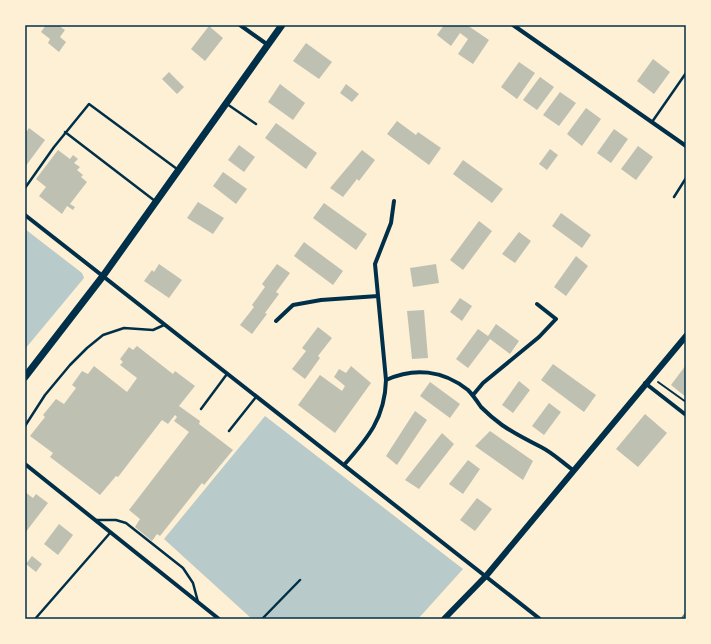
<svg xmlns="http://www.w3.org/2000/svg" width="711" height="644" font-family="'Golos Text',sans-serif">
<rect width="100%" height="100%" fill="#fdf0d5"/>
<path fill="#b9caca" d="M 25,229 L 82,273 L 84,278 L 25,349 Z
M 265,416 L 463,569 L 418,619 L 252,619 L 164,539 Z"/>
<path fill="#bec0b2" d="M 46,25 L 58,25 L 65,30 L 60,37 L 66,42 L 59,52 L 48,43 L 50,39 L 41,32 Z
M 444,25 L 467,25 L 489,40 L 473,64 L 458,54 L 468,39 L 460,33 L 451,46 L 437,35 Z
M 209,26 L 223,38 L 205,61 L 191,49 Z
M 306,43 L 332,62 L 319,79 L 293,61 Z
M 653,59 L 670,72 L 654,94 L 637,81 Z
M 519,62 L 535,73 L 517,99 L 501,87 Z
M 169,72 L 184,87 L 177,94 L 162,79 Z
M 540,77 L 554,87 L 537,110 L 523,100 Z
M 280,84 L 305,103 L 293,120 L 268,102 Z
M 346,84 L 359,94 L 352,102 L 340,93 Z
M 560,92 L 576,103 L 559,126 L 543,115 Z
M 586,108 L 601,119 L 582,146 L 567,134 Z
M 397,121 L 416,135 L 418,132 L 441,148 L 429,165 L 387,134 Z
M 276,123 L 317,153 L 306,169 L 265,138 Z
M 29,128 L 45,140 L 25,167 L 25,134 Z
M 614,129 L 628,139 L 611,163 L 597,153 Z
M 239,145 L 255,157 L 244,172 L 228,160 Z
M 638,146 L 653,157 L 636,180 L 621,169 Z
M 550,149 L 558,155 L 547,170 L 539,164 Z
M 58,150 L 70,159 L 73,155 L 78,159 L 74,163 L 80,167 L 77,170 L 83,175 L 81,177 L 87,182 L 70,204 L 75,207 L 73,210 L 67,206 L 62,214 L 39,196 L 46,187 L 36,179 Z
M 362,150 L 375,160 L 359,181 L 357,179 L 343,197 L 330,188 Z
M 463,160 L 503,189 L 492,203 L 453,174 Z
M 223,172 L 247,189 L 236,204 L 213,186 Z
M 198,202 L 224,218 L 213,234 L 187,218 Z
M 324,203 L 367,234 L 356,250 L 313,218 Z
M 561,213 L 591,235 L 582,248 L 552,226 Z
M 479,221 L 492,231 L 463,270 L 450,260 Z
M 519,232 L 531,241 L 515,263 L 502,254 Z
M 304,242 L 343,271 L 333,285 L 294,256 Z
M 576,256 L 588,266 L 566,296 L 554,287 Z
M 159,264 L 182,280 L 169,298 L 144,281 L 152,270 L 154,272 Z
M 277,264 L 290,273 L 276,292 L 279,294 L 265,313 L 267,314 L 252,334 L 240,325 L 254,307 L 252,305 L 265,287 L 262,284 Z
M 436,264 L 439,283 L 413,287 L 410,268 Z
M 460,298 L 472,306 L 462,321 L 450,312 Z
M 424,310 L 428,358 L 412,359 L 407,311 Z
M 496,324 L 519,341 L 510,354 L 490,339 L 468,368 L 456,359 L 478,329 L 488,336 Z
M 318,327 L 332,338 L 318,356 L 320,358 L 305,379 L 292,369 L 306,351 L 302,348 Z
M 137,346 L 173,374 L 175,371 L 195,386 L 179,406 L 200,421 L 199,424 L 233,450 L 204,485 L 202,483 L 160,536 L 157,534 L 152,541 L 135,527 L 140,519 L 129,510 L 189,432 L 174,421 L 177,417 L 175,415 L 168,424 L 162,420 L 118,477 L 116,476 L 100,495 L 50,457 L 53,453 L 30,436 L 45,417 L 43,415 L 56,399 L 64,404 L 76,388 L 72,385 L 82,371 L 88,374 L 94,366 L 127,392 L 137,378 L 120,365 L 123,362 L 120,359 L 129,347 L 133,350 Z
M 553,364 L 596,395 L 584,412 L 541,380 Z
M 686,365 L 686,397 L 671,385 Z
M 351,366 L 371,383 L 335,433 L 298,405 L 320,375 L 342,391 L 345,386 L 334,377 L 339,369 L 346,373 Z
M 519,381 L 530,390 L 513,413 L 502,405 Z
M 430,382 L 460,404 L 450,418 L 420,396 Z
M 549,403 L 561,412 L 544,435 L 532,426 Z
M 415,411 L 427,420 L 397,465 L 386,456 Z
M 645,414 L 667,433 L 638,467 L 616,449 Z
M 490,431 L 533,461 L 523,480 L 475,446 Z
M 442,433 L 454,444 L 419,489 L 405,480 Z
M 468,460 L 480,469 L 463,494 L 449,484 Z
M 25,492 L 33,498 L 36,494 L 48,503 L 25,533 Z
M 477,498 L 492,509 L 475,531 L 460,520 Z
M 59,524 L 73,535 L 58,555 L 44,544 Z
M 32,556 L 42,564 L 36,572 L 26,564 Z"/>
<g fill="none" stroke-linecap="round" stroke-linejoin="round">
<path stroke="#003049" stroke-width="2" d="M 658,382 L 686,402"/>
<path stroke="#003049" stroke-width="2.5" d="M 227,104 L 256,124
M 652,122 L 686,73
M 65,132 L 155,201
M 25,188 L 54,147 L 89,104 L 177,169
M 674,197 L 686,178
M 201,409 L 227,374
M 25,426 L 45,395 L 70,365 L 87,348 L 103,335 L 124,328 L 153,330 L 164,325
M 229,431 L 256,397
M 96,520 L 116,520 L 126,523 L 183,568 L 193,583 L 198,602
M 35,619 L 110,533
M 262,619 L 300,580"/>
<path stroke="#003049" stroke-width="4" d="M 240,25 L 268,45
M 513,25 L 686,146
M 25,215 L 540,619
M 276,321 L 293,305 L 321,300 L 378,296
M 386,380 C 414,367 443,370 468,390 C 473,395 477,401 481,407 C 487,413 495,420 502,425 C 515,434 527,440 541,447 C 553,453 563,463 573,470
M 645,383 L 686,415
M 473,395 L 483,383 L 539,337 L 556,319 L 537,304
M 25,464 L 219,619
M 344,465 C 368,438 385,418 386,380 L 375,264 L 391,223 L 394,201"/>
<path stroke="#003049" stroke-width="6" d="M 444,619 L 486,576 L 686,336"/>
<path stroke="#003049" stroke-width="7" d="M 25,377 L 103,276 L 282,25"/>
<path stroke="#657d81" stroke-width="3" d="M 682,619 L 686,614"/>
</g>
<rect width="711" height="644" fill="none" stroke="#fdf0d5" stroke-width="52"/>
<rect x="26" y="26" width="659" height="592" fill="none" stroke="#003049" stroke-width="1.5"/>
</svg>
